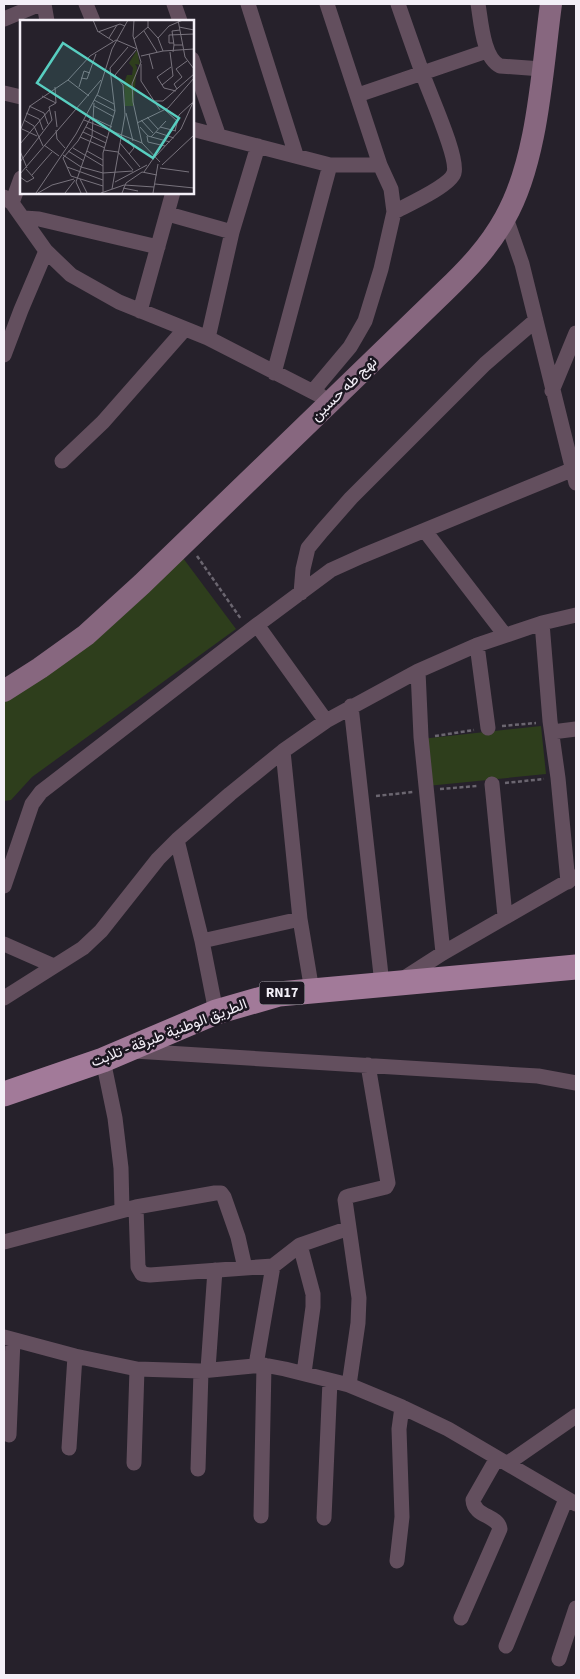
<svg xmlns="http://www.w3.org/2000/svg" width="580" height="1679" font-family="'Source Sans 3',Vazirmatn,sans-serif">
<rect width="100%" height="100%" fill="#26212b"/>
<path fill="#2e3e1c" d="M 183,558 L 236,629 L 32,777 L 11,800 L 4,801 L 4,693 Z
M 541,726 L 546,774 L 427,786 L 421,739 Z"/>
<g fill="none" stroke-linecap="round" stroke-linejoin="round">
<path stroke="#6b6670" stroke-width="2.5" stroke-dasharray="4 2.5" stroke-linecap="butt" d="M 197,556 L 241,619
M 502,726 L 536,723
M 435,736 L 474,730
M 505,783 L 544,779
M 440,789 L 477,786
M 376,796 L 413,792"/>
<path stroke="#634f5e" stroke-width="15" d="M 44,4 L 47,21
M 86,4 L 93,21
M 174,4 L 180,21
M 248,4 L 296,155
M 478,4 C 481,21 483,58 500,66 L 542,69
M 4,19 L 40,4
M 192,59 L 218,134
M 4,93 L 21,97
M 358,95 L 487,51
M 192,129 L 330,165 L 380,165
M 4,197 L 12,203 L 46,251 L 71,275 L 119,302 L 208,338 L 321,396
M 12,203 L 21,178
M 394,212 C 407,205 450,186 454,173 C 459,157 428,91 422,72 C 414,50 406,27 398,4
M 168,214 L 232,232
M 24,218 L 39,219 L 158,247
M 506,218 L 522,264 L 576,483
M 140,311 L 173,192
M 208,338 L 232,232 L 258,146
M 4,355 L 21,310 L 46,251
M 274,373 L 330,165
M 313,391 L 350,347 L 357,335 L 365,321 L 381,269 L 394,212 L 391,189 L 380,165 L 327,4
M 552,391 L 576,333
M 62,461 L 103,422 L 184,330
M 425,531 L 505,635
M 301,593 L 303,569 L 308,548 L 322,531 L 351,498 L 485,364 L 536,320
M 542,623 L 550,721 L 558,778 L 568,882
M 257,625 L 326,721
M 477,645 L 488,728
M 418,671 L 421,737 L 443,953
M 351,706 L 382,984
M 552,732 L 576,729
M 283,751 L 300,919 L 312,991
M 492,784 L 505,916
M 177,840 L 202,941 L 216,1012
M 4,886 L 32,804 L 41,792 L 257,625 L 331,570 L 362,556 L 576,468
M 202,941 L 300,919
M 4,944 L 54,966
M 401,980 L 443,953 L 575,877
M 4,998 L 83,948 L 101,931 L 158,859 L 177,840 L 230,794 L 283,751 L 326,721 L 418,671 L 477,645 L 542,623 L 576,615
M 134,1051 L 538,1076 L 576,1083
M 103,1060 L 115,1118 L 121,1168 L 122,1210
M 136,1207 L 138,1267 L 142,1274 L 150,1275 L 273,1266 L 300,1245 L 349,1228
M 4,1242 L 136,1207 L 215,1193 L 221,1193 L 224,1197 L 238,1237 L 245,1268
M 300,1245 L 313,1294 L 313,1307 L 304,1373
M 4,1337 L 75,1356 L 137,1369 L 201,1371 L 264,1365 L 285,1369 L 349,1385 L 402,1407 L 448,1429 L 576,1504
M 256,1365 L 273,1266
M 208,1369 L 215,1270
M 349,1385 L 358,1323 L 359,1298 L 345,1200 L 346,1197 L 349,1196 L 386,1187 L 388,1183 L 368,1065
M 9,1435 L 13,1340
M 69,1448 L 75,1356
M 134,1463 L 137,1369
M 508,1463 L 576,1416
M 198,1469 L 201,1371
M 261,1516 L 264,1365
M 324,1518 L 330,1381
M 397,1561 L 402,1517 L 399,1429 L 402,1407
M 461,1618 L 500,1529 C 498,1515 474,1517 473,1500 L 497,1458
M 506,1646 L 566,1499
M 559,1659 L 576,1608"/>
<path stroke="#87677f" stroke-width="22" d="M 4,691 L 40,668 L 86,635 L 142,584 L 445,291 C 468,269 489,247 505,218 C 538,160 542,70 551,4"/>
<path stroke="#a27a99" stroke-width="25" d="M 4,1094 L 103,1060 L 216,1012 L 279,994 L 576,967"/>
</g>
<g text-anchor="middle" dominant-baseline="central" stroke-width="5" stroke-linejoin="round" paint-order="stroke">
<rect fill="#1c1721" stroke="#b2aeb7" stroke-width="1" x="259.5" y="981.5" width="45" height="23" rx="4"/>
<g font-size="14" font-weight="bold" fill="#f3eff7">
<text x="282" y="993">RN17</text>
</g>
<g font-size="15" fill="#f3eff7" stroke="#1c1721">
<text transform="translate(344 389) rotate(-44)">نهج طه حسين</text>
<text transform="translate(169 1033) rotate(-21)">الطريق الوطنية طبرقة - تلابت</text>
</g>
</g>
<g transform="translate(20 20)">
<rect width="174" height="174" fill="#26212b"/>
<path d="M 117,30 L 120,45 L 115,44 L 117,47 L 113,86 L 105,86 L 104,63 L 107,55 L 112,55 L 113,48 L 109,43 Z" fill="#2e3e1c"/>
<path fill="none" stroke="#78737d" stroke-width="1" d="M 73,0 L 78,12 L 100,4 L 105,6M 114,0 L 113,16 L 121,42 L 112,64 L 113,82 L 122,123 L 140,142M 158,0 L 165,37 L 174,49M 159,7 L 174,10M 124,11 L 137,32M 79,12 L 93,21M 89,18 L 97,5M 138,18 L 149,6 L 163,0M 114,19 L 128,7M 154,23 L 149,23 L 149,15 L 174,14M 154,25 L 152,11 L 160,10M 143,31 L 174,29M 153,32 L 154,25 L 163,25M 129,34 L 133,49M 121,36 L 143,31 L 138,18 L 128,7 L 128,0M 121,44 L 121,61 L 140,90M 151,47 L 137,57 L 144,68 L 156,71M 95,55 L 116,30M 61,58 L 67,59 L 76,34M 48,60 L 69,76M 142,65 L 153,56 L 150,32M 59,67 L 64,51 L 70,53M 157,69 L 154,64 L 162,57 L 156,49 L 167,41M 77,75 L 94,84M 22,76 L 36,83M 74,80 L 95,91M 134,81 L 143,81 L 174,54M 9,86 L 24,93 L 28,104M 74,86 L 94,97M 145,90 L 157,101M 35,91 L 37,107M 6,93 L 19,99 L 23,110M 106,93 L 113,121M 127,97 L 138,109M 73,98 L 92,107M 70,99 L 58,121 L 43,138 L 51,156 L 83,166M 4,100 L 14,106 L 23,126M 64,100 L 122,123M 121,100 L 133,113M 117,103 L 148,88 L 174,58M 66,107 L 88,118M 120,107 L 128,116 L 150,122M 140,107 L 156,111M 2,109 L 17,116M 36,110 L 37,119 L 45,128M 0,111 L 10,86 L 48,60 L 70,36 L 96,20 L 117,29M 155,111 L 159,95 L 172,83M 63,112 L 86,123M 136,112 L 154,118M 127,116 L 128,122 L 145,126M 60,117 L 85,128M 131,117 L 146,101M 108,120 L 114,128 L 109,134M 100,123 L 120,147M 0,124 L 29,90M 24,125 L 39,136M 53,128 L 83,146M 84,130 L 98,132 L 113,150M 0,131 L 7,148M 48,131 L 64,141M 67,131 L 83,140M 43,135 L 61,147 L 83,153 L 113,151M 135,137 L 161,109 L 174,80M 0,142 L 32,100 L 29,87 L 36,83 L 35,67M 142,145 L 174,115M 47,147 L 83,160M 140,148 L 169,152M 124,152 L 135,136M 0,154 L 81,60M 12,155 L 32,132M 0,157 L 7,162 L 14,158 L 6,149M 60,159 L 67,173M 95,162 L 127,145M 135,164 L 174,168M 103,168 L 118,171M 92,169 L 105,95 L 103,65 L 95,55M 83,172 L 83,133 L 95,91 L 90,48 L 108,27M 16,173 L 56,114 L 78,73 L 92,29 L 108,0M 18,173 L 32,165 L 54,159M 45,173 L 55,160M 61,173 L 56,162 L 72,116 L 74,83M 81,173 L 104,165 L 134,167M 102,173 L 106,163 L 122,152 L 137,155M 133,173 L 138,144"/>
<path fill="#58cec0" fill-opacity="0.15" stroke="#58cec0" stroke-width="2.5" d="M 43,23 L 159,98 L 133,138 L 17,63 Z"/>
<rect width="174" height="174" fill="none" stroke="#f3eff7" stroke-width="2.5"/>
</g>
<rect width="580" height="1679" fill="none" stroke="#f3eff7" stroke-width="10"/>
</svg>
